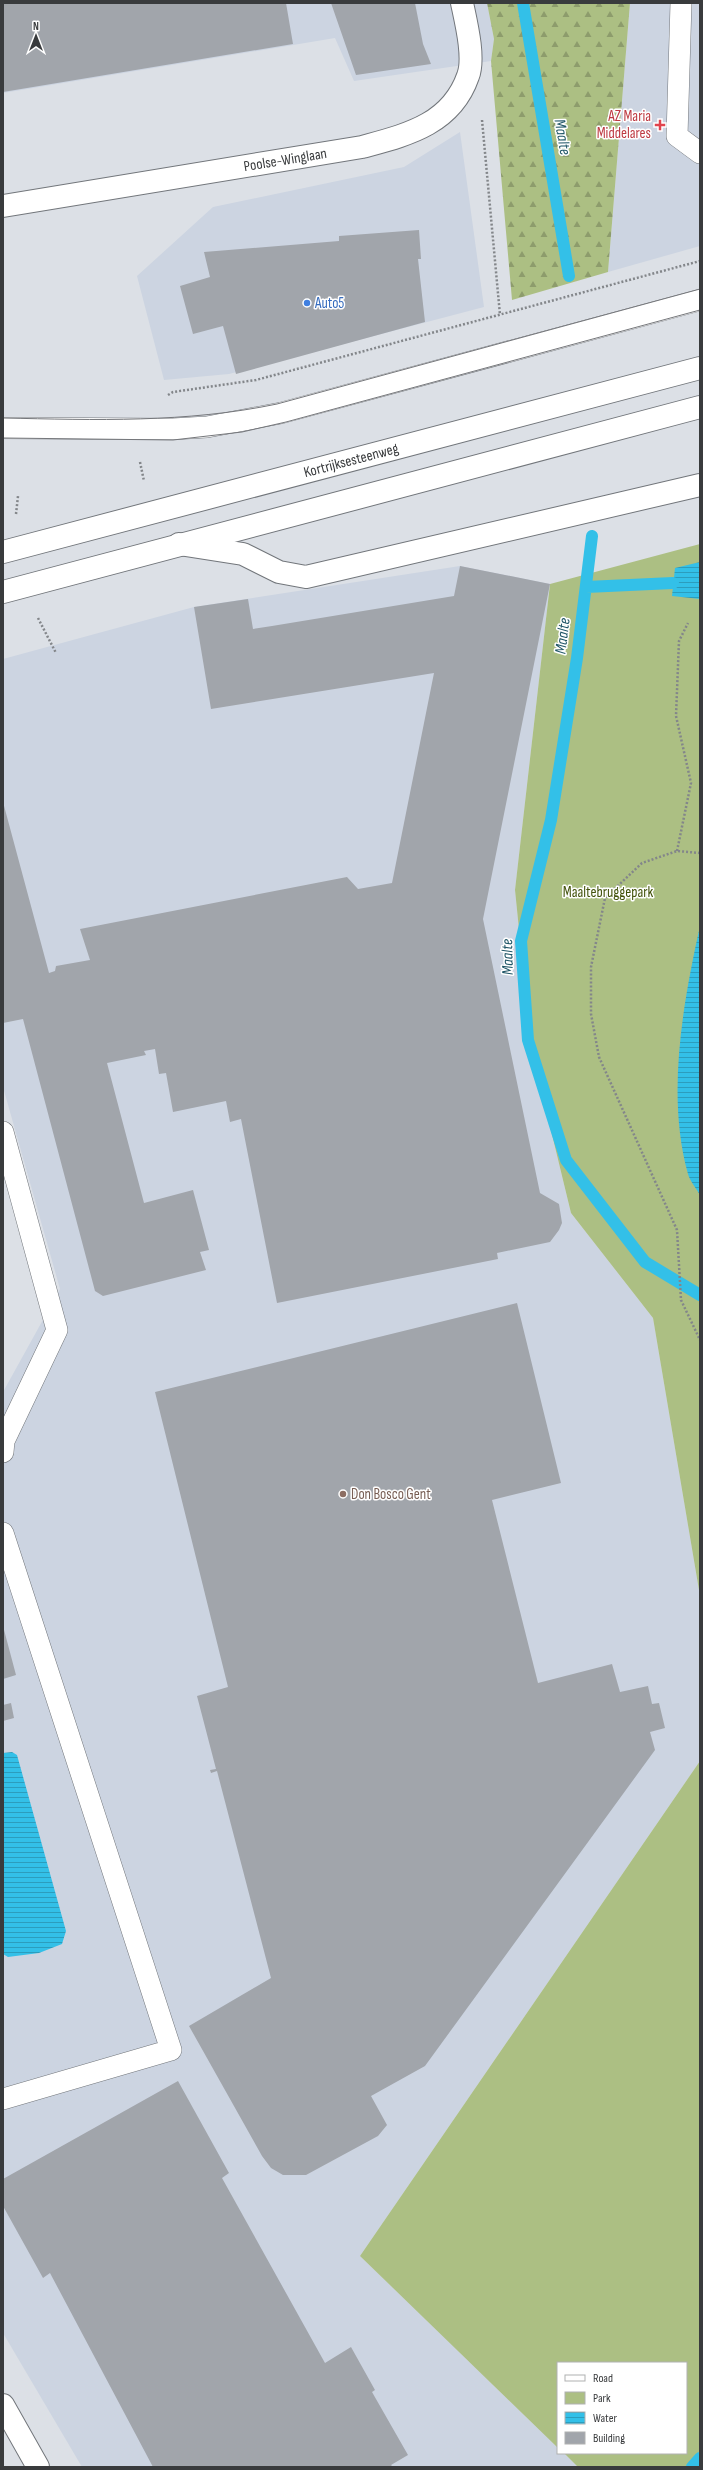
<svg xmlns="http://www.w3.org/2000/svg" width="703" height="2470" font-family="'Sofia Sans Condensed',sans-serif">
<defs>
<pattern id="forest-firs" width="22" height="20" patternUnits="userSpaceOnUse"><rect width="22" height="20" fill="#acbf83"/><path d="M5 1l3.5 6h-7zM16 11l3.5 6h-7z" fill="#8d9c6c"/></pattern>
<pattern id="water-rules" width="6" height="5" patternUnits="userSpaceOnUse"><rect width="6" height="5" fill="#33c0e8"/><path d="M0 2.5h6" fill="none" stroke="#2c9dbd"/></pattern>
</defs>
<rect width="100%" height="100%" fill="#dce0e6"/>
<path fill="#ccd4e1" d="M 3,3 L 487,3 L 494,39 L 491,61 L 354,81 L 335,38 L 3,93 Z
M 630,3 L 700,3 L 700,246 L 608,272 Z
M 460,132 L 484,307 L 229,374 L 164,380 L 137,276 L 213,207 L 404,167 Z
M 460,566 L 550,584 L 515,890 L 531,1048 L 571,1213 L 653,1318 L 700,1596 L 700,1761 L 360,2256 L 558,2448 L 558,2453 L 564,2453 L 578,2467 L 82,2467 L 3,2333 L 3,1392 L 60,1289 L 3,1087 L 3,659 L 194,607 Z"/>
<path fill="#acbf83" d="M 700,544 L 700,1596 L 653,1318 L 571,1213 L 531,1048 L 515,890 L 550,584 Z
M 700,1761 L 700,2467 L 578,2467 L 564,2453 L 686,2453 L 686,2363 L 558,2363 L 558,2448 L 360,2256 Z"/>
<path fill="url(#forest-firs)" d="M 487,3 L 630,3 L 608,272 L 512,300 L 491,61 L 494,39 Z"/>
<path fill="url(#water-rules)" d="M 700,562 L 700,599 L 672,596 L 675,568 Z
M 700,926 L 700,1195 C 696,1188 690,1181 688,1174 C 666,1096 683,1003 700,926 Z
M 12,1752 L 17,1755 L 66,1931 L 62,1944 L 39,1953 L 8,1957 L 3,1954 L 3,1753 Z"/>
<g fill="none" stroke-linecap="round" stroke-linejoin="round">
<path stroke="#33c0e8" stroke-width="12" d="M 523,3 L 569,276
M 592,536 L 577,658 L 551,820 L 521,941 L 528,1040 L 566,1160 L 645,1262 L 700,1295
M 586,587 L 673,583
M 692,2467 L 700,2458"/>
</g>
<path fill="#a1a5ab" d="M 3,3 L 286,3 L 293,44 L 3,92 Z
M 331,3 L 415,3 L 423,44 L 431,64 L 356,75 Z
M 419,230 L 421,259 L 418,259 L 425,322 L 236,374 L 223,326 L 193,334 L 180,286 L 210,277 L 204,252 L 339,241 L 339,236 Z
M 460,566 L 550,584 L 483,919 L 540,1193 L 559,1204 L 562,1223 L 559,1230 L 550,1242 L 497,1253 L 498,1259 L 277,1303 L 241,1119 L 230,1122 L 226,1101 L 173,1112 L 166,1073 L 159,1074 L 155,1049 L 144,1051 L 146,1055 L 107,1063 L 144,1203 L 193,1190 L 209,1250 L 200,1252 L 206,1270 L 103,1296 L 95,1291 L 23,1019 L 3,1023 L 3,802 L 49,973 L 55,971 L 56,966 L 90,960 L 80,929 L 347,877 L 358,889 L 392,883 L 434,673 L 211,709 L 194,607 L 248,599 L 253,629 L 272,626 L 454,596 Z
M 517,1303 L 561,1483 L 492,1500 L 538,1683 L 612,1664 L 620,1692 L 648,1686 L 652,1704 L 659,1703 L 665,1728 L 650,1732 L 655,1750 L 425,2066 L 371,2096 L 387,2125 L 378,2136 L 306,2175 L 283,2175 L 271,2168 L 262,2156 L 189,2026 L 271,1978 L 217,1771 L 211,1773 L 210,1770 L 216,1769 L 197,1696 L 228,1687 L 155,1392 Z
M 3,1626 L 16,1675 L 3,1679 Z
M 11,1703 L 14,1718 L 3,1721 L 3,1705 Z
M 178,2081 L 229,2173 L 222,2178 L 325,2363 L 351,2347 L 375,2390 L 372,2392 L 408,2455 L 391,2465 L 393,2467 L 153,2467 L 50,2273 L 43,2278 L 3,2206 L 3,2179 Z"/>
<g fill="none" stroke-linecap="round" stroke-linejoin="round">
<defs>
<path id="service" d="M 681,3 L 677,136 L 700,153
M 3,428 L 173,429 L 207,427 L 281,413 L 700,300
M 3,1132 L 57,1330 L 4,1441 L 3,1452
M 3,1533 L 171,2050 L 3,2099"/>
<g id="minor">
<path id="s1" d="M 3,206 L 362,147 C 406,135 451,125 468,76 C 475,58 466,22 462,3"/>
<path d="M 179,544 L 243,554 L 279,572 L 306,577 L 700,485"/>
<path d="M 3,2405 L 38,2467"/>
</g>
<g id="primary">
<path id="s2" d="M 3,552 L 700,368"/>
<path d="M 3,592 L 700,407"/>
</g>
</defs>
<use href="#service" stroke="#72767b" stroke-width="22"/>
<use href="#minor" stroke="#72767b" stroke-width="24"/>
<use href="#primary" stroke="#72767b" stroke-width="24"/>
<path stroke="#83868a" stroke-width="2.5" stroke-dasharray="2 2" stroke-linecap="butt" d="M 482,120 L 500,315
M 168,395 L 173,392 L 256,380 L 700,261
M 140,462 L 144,481
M 16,514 L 18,496
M 38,618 L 56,653
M 677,851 L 691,783 L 676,716 L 679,641 L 688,623
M 700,853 L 677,851 L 642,863 L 605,898 L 591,967 L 591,1014 L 599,1057 L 677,1230 L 681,1300 L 700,1340"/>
<use href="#service" stroke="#fff" stroke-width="21"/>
<use href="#minor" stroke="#fff" stroke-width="22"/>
<use href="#primary" stroke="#fff" stroke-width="22"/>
<path stroke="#75777b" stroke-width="1" d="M 3,418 C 96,420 186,423 277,404 L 700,289
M 3,438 L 173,440 L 242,432 L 286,422 L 700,310"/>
</g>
<path fill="#e0444e" stroke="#fff" stroke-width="1.5" d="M658 119h4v4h4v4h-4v4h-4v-4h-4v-4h4z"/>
<circle fill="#3f7fe0" stroke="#fff" stroke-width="1.5" cx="307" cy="303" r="4"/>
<circle fill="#8d6e63" stroke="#fff" stroke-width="1.5" cx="343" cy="1494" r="4"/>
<g text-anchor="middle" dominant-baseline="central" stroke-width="3" stroke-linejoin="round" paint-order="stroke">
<g font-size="15" fill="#be3a42" stroke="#fff" text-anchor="end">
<text x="651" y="116">AZ Maria<tspan x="651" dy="17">Middelares</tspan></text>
</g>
<g font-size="15" fill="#393b3d" stroke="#fff">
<text stroke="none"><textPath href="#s1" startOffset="286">Poolse-Winglaan</textPath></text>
<text stroke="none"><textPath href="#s2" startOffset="360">Kortrijksesteenweg</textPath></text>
</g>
<g font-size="15" fill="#366cbe" stroke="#fff" text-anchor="start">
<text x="315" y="303">Auto5</text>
</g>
<g font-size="15" fill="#42520a" stroke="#fff">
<text x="608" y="892">Maaltebruggepark</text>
</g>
<g font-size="15" fill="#785e54" stroke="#fff" text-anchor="start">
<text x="351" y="1494">Don Bosco Gent</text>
</g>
<g font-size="16" font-style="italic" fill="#205667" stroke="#fff">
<text transform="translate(562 137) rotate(80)">Maalte</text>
<text transform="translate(563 636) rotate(-83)">Maalte</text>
<text transform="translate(508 957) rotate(-91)">Maalte</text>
</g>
</g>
<rect width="703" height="2470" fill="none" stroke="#393b3d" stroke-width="8"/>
<rect x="557" y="2362" width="130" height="92" fill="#ffffff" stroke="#b0b1b1"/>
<rect x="565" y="2375" width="20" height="6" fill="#ffffff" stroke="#b0b1b1"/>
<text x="593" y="2382" font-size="12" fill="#393b3d">Road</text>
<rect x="565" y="2392" width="20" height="12" fill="#acbf83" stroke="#b0b1b1"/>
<text x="593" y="2402" font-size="12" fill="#393b3d">Park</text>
<rect x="565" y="2412" width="20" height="12" fill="url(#water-rules)" stroke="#b0b1b1"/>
<text x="593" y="2422" font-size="12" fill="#393b3d">Water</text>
<rect x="565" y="2432" width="20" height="12" fill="#a1a5ab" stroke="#b0b1b1"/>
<text x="593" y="2442" font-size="12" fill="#393b3d">Building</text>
<g transform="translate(36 36)" stroke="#ffffff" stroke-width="3" paint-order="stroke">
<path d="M0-3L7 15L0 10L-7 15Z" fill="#393b3d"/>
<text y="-6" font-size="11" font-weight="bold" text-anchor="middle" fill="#393b3d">N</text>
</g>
</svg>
